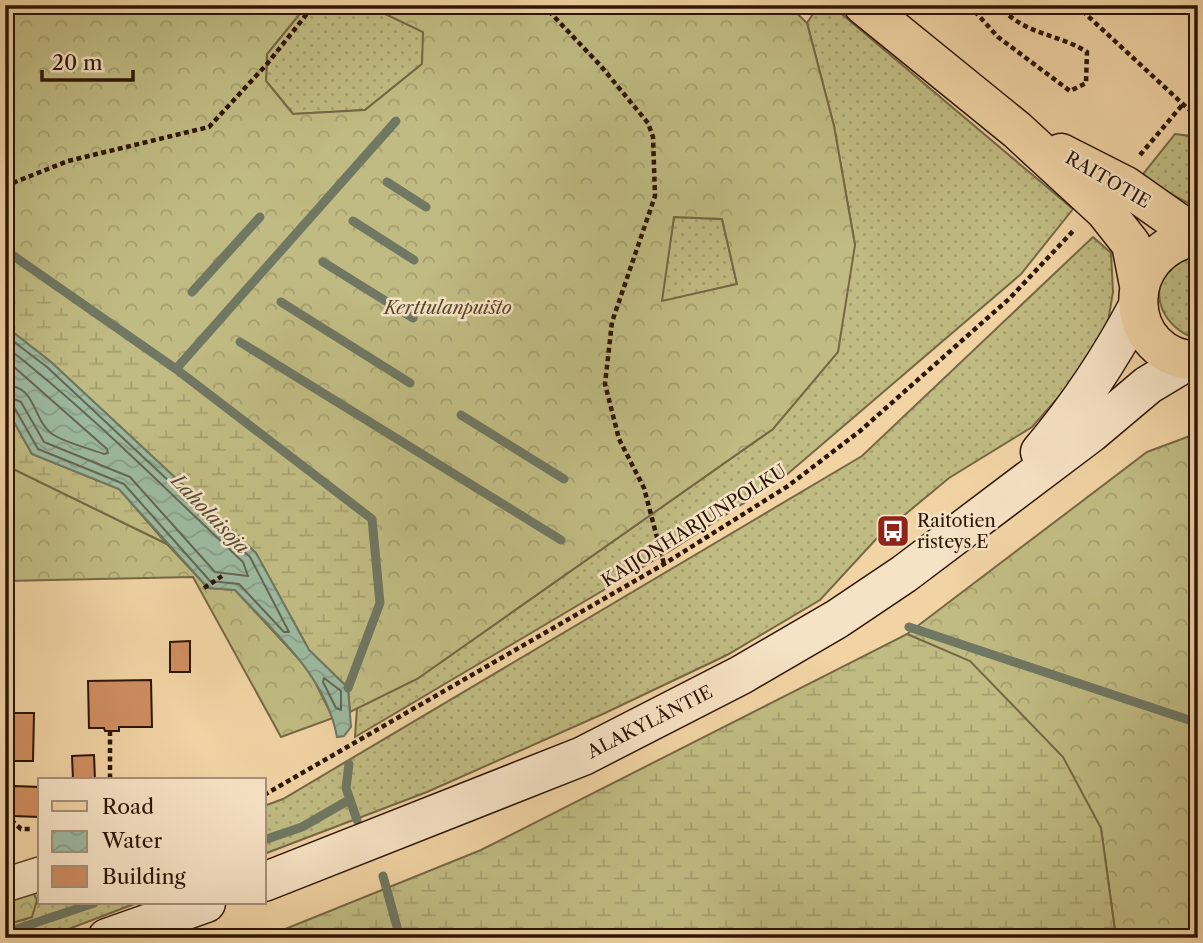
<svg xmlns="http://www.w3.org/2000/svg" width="1203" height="943" font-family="'Libre Caslon Text',serif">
<defs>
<pattern id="grass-dots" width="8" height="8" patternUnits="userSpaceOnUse" patternTransform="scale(1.75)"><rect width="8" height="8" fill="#c0bb82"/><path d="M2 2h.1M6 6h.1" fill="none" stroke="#a5a06f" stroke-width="1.8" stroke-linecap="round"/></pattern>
<pattern id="forest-crowns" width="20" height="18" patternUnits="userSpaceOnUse" patternTransform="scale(1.75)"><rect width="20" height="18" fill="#c0bb82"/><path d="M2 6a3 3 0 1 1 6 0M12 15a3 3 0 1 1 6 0" fill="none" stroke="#a5a06f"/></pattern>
<pattern id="wetland-marsh" width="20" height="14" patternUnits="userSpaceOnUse" patternTransform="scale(1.75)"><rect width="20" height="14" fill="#c0bb82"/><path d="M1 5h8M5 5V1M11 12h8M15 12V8" fill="none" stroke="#a5a06f"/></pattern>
<pattern id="water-waves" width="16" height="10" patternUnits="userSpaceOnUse" patternTransform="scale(1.75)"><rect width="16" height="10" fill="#9cb9a0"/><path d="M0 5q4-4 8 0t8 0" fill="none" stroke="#879e88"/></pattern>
</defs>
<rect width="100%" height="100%" fill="#f1d3a4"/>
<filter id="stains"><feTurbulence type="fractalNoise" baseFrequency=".00286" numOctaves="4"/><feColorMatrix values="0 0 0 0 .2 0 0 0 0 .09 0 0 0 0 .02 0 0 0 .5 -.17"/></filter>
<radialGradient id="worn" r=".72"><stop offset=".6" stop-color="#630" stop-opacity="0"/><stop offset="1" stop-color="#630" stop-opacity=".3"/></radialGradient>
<path fill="url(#grass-dots)" stroke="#766844" stroke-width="2" d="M 307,5 L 373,8 L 424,32 L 422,64 L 365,110 L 293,114 L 266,81 L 267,54 Z
M 819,5 L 831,5 L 1073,209 L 1021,274 L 784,477 L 673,549 L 355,737 L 357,708 L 417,679 L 773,429 L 855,245 L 834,126 L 807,23 Z
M 1175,134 L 1198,137 L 1198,208 L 1140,178 Z
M 674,217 L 722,219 L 737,284 L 661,302 Z
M 1093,237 L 1111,253 L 1113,292 L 1104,346 L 1032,427 L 949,478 L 878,537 L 820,600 L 727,655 L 605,713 L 427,792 L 264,854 L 264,806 L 283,799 L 862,456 Z
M 1198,254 L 1198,339 C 1166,331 1144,293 1172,266 C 1179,260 1189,258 1198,254 Z
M 40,883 L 40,903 L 137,903 L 45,938 L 5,938 L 5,925 L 32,917 L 30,887 Z"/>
<path fill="url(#forest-crowns)" stroke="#766844" stroke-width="2" fill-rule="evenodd" d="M 5,5 L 307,5 L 267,54 L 266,81 L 293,114 L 365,110 L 422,64 L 423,32 L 373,8 L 361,5 L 788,5 L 807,23 L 834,126 L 855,245 L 838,352 L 773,429 L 417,679 L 350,712 L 348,688 L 380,603 L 372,519 L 176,369 L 5,250 ZM 674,217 L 722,219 L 737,284 L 662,301 Z
M 1198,433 L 1198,938 L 1116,938 L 1101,828 L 907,634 L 1147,452 Z
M 5,465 L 167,544 L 208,588 L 235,590 L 309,670 L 333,718 L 281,737 L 193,577 L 5,581 Z
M 30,887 L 37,900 L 32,917 L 5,925 L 5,897 Z"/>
<path fill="url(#wetland-marsh)" stroke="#766844" stroke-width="2" d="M 5,250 L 176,369 L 372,519 L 380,603 L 348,688 L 309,650 L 256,553 L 51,362 L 5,326 Z
M 5,406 L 32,454 L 119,489 L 167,544 L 5,465 Z
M 907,634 L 970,661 L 1063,757 L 1101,828 L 1116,938 L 263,938 L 481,850 Z"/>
<path fill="url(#water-waves)" stroke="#707762" stroke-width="2" d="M 5,326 L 51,362 L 256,553 L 309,650 L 348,688 L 351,727 L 344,736 L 337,737 C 326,676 275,633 235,590 L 208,588 L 119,489 L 32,454 L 5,406 Z"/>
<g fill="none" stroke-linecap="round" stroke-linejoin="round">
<path stroke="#646753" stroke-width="2" d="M 5,335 L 47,367 L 250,557 L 289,632 L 284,632 L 239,584 L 210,581 L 124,484 L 38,449 L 14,407 L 5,404
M 5,346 C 90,412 165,489 243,562 L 248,576 L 215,572 L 130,477 L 44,442 L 21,402 L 5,395
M 5,359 L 107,449 L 108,453 L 104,454 C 88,448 66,443 52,434 C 32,419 37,386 5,385
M 324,678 L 341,691 L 341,710 L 336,708 L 323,682 Z"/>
<path stroke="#707762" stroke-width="9" d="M 387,182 L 426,207
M 353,221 L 414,260
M 5,250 L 176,369 L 372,519 L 380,603 L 348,688
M 323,262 L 413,318
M 192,292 L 260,217
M 281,302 L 410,383
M 240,342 L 561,540
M 176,369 L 396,121
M 461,415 L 564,479
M 909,627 L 1198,723
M 349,764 L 346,788 L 357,820
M 264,840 L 302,827 L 349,800
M 383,876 L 400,938
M 5,933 L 94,903"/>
</g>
<path fill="#cf8e61" stroke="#2d1506" stroke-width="2" d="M 190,641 L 190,672 L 170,672 L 170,642 Z
M 151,680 L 152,727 L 119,727 L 119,731 L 105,731 L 104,728 L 89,728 L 88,681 Z
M 5,713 L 34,713 L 33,761 L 5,761 Z
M 94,755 L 95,780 L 73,780 L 72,756 Z
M 14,786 L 40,787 L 40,817 L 13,816 Z"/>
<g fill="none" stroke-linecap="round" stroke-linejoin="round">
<defs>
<path id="minor" d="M 5,885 L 40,874"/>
<path id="secondary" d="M 1040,452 C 1079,406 1110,359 1138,306
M 264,882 L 583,756 L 741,675 L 837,619 L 904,574 L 1091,433 L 1148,385 L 1188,361
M 107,938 L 206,903"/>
<path id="primary" d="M 863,5 L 1017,130 L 1105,211 L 1131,244 L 1139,285
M 1061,153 L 1126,186 L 1197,236
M 1198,236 C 1115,250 1122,359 1198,361"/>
</defs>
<use href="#minor" stroke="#5e442e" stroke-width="36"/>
<use href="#secondary" stroke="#2d1506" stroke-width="41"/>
<use href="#primary" stroke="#2d1506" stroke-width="41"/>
<path stroke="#2d1506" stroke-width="4.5" stroke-dasharray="5 3.5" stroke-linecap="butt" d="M 543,5 L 600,65 L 648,123 L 653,137 L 655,196 L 612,322 L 605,384 L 619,439 L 644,488 L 664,564
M 969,5 L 998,37 L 1070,91 L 1086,83 L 1087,52 C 1057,33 1023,35 999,5
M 1076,5 L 1198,118
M 1176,5 L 1198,21
M 1140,155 L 1183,104
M 5,186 L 68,161 L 209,127 L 267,64 L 314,5
M 204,588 L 222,576
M 110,731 L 110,780
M 5,782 L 9,783 L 8,817 L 21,829 L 32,829
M 264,795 L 664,564 L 788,486 L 860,431 L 1010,298 L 1074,230"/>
<use href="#minor" stroke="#f6e2c4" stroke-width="33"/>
<use href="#secondary" stroke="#f6e2c4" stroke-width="38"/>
<use href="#primary" stroke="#f1d3a4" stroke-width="38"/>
</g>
<defs>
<symbol id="bus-square" viewBox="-11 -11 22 22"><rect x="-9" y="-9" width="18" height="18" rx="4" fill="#8f2418" stroke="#f6e2c4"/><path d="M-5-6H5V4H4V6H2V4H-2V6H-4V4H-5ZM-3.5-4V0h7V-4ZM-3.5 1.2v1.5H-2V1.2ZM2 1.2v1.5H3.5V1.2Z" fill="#fff"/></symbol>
</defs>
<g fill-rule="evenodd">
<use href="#bus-square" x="874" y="512" width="38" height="38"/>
</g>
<g text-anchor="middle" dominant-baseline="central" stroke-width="5" stroke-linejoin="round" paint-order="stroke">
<g font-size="18" fill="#2d1506" stroke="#f6e2c4">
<text transform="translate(1108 180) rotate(30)">RAITOTIE</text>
<text transform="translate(694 526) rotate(-32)">KAIJONHARJUNPOLKU</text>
<text transform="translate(650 722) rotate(-27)">ALAKYLÄNTIE</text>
</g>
<g font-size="18" font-style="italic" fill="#59472b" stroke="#f6e2c4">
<text x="448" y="308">Kerttulanpuisto</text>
</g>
<g font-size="18" fill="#2d1506" stroke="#f6e2c4" text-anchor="start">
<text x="917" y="521">Raitotien<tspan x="917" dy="21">risteys E</tspan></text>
</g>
<g font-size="19" font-style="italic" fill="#544e3c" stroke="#f6e2c4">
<text transform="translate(210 514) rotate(46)">Laholaisoja</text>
</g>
</g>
<rect width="1203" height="943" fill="none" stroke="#f1d3a4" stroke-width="28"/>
<rect x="7" y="7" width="1189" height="929" fill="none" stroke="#2d1506" stroke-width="3.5"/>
<rect x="14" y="14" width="1175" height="915" fill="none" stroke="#2d1506" stroke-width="2"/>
<rect x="38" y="778" width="228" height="126" fill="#f6e2c4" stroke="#a69078" stroke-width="2"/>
<rect x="52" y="801" width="35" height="10" fill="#f1d3a4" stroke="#a69078" stroke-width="2"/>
<text x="102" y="814" font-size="21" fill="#2d1506">Road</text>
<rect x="52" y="831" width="35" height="21" fill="url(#water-waves)" stroke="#a69078" stroke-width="2"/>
<text x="102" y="848" font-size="21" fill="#2d1506">Water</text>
<rect x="52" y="866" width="35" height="21" fill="#cf8e61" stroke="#a69078" stroke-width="2"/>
<text x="102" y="884" font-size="21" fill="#2d1506">Building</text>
<path d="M42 70v10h91v-10" fill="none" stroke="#2d1506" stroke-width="3.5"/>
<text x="52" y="70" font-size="21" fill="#2d1506" stroke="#f6e2c4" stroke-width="5" paint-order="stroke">20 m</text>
<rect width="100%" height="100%" filter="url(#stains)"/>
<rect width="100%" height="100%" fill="url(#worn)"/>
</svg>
